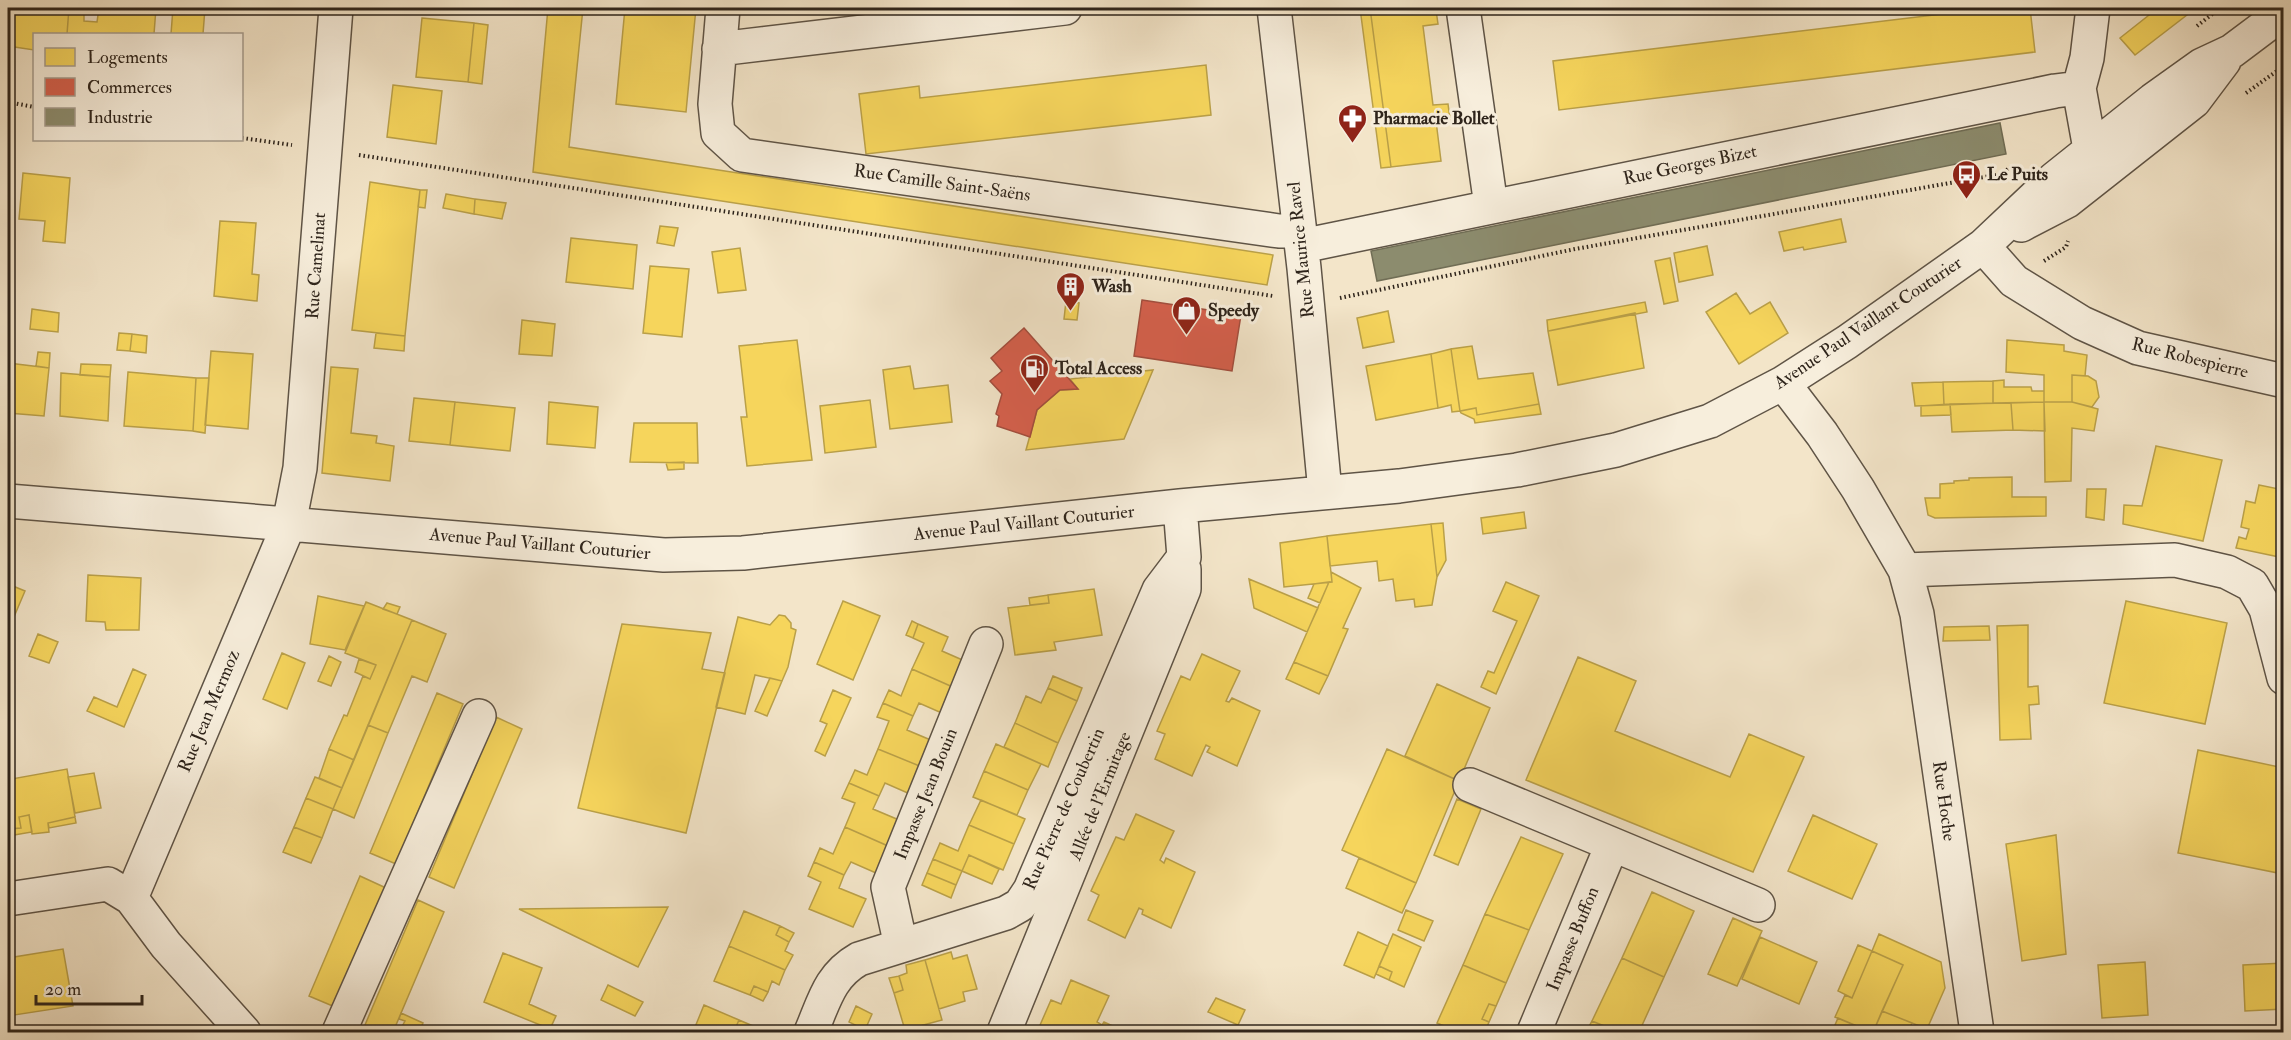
<svg xmlns="http://www.w3.org/2000/svg" width="2291" height="1040" font-family="'IM FELL Double Pica',serif">
<rect width="100%" height="100%" fill="#f3e5c9"/>
<filter id="stains"><feTurbulence type="fractalNoise" baseFrequency=".00333" numOctaves="4"/><feColorMatrix values="0 0 0 0 .2 0 0 0 0 .09 0 0 0 0 .02 0 0 0 .5 -.17"/></filter>
<radialGradient id="worn" r=".72"><stop offset=".6" stop-color="#630" stop-opacity="0"/><stop offset="1" stop-color="#630" stop-opacity=".3"/></radialGradient>
<path fill="#f6d55c" stroke="#baa048" stroke-width="1.5" d="M 8,8 L 69,8 L 67,34 L 34,34 L 34,50 L 8,46 Z
M 69,8 L 70,13 L 84,13 L 84,21 L 97,22 L 99,8 L 132,10 L 132,8 L 156,8 L 154,34 L 67,34 Z
M 173,8 L 205,8 L 203,34 L 171,34 Z
M 548,8 L 583,8 L 569,147 L 1273,255 L 1267,285 L 533,172 Z
M 625,8 L 696,8 L 686,112 L 616,104 Z
M 1360,8 L 1370,8 L 1391,167 L 1381,168 Z
M 1370,8 L 1420,8 L 1421,12 L 1436,10 L 1438,24 L 1423,26 L 1433,105 L 1448,104 L 1450,119 L 1436,121 L 1441,161 L 1391,167 Z
M 1992,8 L 2030,8 L 2035,52 L 1559,110 L 1553,61 Z
M 2158,8 L 2196,8 L 2135,55 L 2120,38 Z
M 422,18 L 474,23 L 468,82 L 416,77 Z
M 474,23 L 488,25 L 482,84 L 468,82 Z
M 1206,65 L 1211,115 L 866,154 L 859,94 L 919,86 L 920,98 Z
M 393,85 L 442,91 L 436,144 L 387,137 Z
M 23,173 L 70,178 L 65,243 L 43,241 L 45,221 L 19,219 Z
M 370,182 L 420,190 L 405,336 L 352,330 Z
M 420,190 L 427,190 L 425,208 L 418,207 Z
M 446,194 L 475,199 L 474,214 L 443,208 Z
M 475,199 L 506,203 L 502,219 L 474,214 Z
M 1841,219 L 1846,242 L 1804,250 L 1803,247 L 1784,251 L 1779,232 Z
M 220,221 L 256,223 L 252,274 L 259,275 L 257,301 L 214,296 Z
M 660,226 L 678,228 L 674,246 L 657,243 Z
M 571,238 L 637,245 L 633,289 L 566,282 Z
M 1707,246 L 1713,275 L 1679,282 L 1674,253 Z
M 740,248 L 746,290 L 718,293 L 712,252 Z
M 1670,258 L 1678,301 L 1664,304 L 1655,261 Z
M 650,266 L 689,269 L 682,337 L 643,333 Z
M 1736,293 L 1750,314 L 1770,302 L 1788,333 L 1739,364 L 1706,312 Z
M 1066,301 L 1079,303 L 1077,320 L 1064,319 Z
M 1645,302 L 1647,312 L 1548,331 L 1547,320 Z
M 32,309 L 59,313 L 58,332 L 30,329 Z
M 1388,311 L 1394,342 L 1363,348 L 1357,318 Z
M 1635,313 L 1644,368 L 1558,385 L 1548,331 Z
M 522,320 L 555,324 L 552,356 L 519,354 Z
M 119,333 L 132,334 L 130,351 L 117,350 Z
M 376,333 L 405,336 L 404,351 L 374,348 Z
M 132,334 L 147,336 L 146,353 L 130,351 Z
M 797,340 L 812,460 L 747,466 L 741,417 L 747,417 L 739,346 Z
M 2007,340 L 2064,345 L 2064,351 L 2087,355 L 2085,376 L 2072,375 L 2072,402 L 2044,402 L 2044,375 L 2006,372 Z
M 1472,346 L 1478,379 L 1533,373 L 1539,404 L 1477,415 L 1476,408 L 1460,411 L 1451,349 Z
M 1451,349 L 1460,411 L 1452,412 L 1451,405 L 1438,408 L 1431,354 Z
M 211,351 L 253,354 L 248,429 L 205,425 Z
M 38,352 L 50,353 L 49,368 L 36,366 Z
M 1431,354 L 1438,408 L 1376,420 L 1366,366 Z
M 8,363 L 49,368 L 44,416 L 8,413 Z
M 81,364 L 111,365 L 110,377 L 80,375 Z
M 910,366 L 914,389 L 948,385 L 952,422 L 890,429 L 883,370 Z
M 331,367 L 358,369 L 351,433 L 377,436 L 376,443 L 394,446 L 390,481 L 322,473 Z
M 1153,370 L 1124,439 L 1026,450 L 1037,410 L 1060,390 L 1078,389 L 1070,379 Z
M 128,372 L 196,378 L 193,431 L 124,426 Z
M 61,373 L 110,377 L 108,421 L 60,416 Z
M 2072,375 L 2088,376 L 2096,381 L 2099,397 L 2092,407 L 2072,402 Z
M 196,378 L 209,378 L 205,433 L 193,431 Z
M 2004,380 L 2004,387 L 2031,387 L 2032,391 L 2044,391 L 2044,402 L 1993,403 L 1993,381 Z
M 1993,381 L 1993,403 L 1944,405 L 1943,382 Z
M 1943,382 L 1944,405 L 1915,406 L 1912,383 Z
M 414,398 L 455,402 L 450,445 L 409,441 Z
M 870,400 L 876,447 L 825,453 L 820,406 Z
M 455,402 L 515,408 L 510,451 L 450,445 Z
M 549,402 L 598,407 L 595,448 L 547,444 Z
M 2044,402 L 2072,402 L 2098,409 L 2094,431 L 2072,428 L 2071,481 L 2045,482 Z
M 2044,402 L 2045,431 L 2013,430 L 2011,403 Z
M 2011,403 L 2013,430 L 1952,432 L 1950,404 Z
M 1539,404 L 1541,414 L 1475,423 L 1474,419 L 1461,413 L 1460,411 L 1476,408 L 1477,415 Z
M 1950,404 L 1951,415 L 1921,416 L 1921,406 Z
M 634,423 L 697,423 L 698,463 L 630,462 Z
M 2156,446 L 2222,460 L 2203,541 L 2123,524 L 2124,505 L 2142,506 Z
M 684,462 L 684,469 L 668,470 L 666,463 Z
M 2012,477 L 2012,497 L 2046,497 L 2046,516 L 1935,518 L 1928,515 L 1925,498 L 1940,498 L 1940,484 L 1954,483 L 1954,481 L 1969,480 L 1969,478 Z
M 2259,485 L 2284,490 L 2284,558 L 2236,548 L 2239,537 L 2246,539 L 2249,529 L 2241,527 L 2246,501 L 2255,503 Z
M 2087,489 L 2106,489 L 2104,520 L 2086,517 Z
M 1524,512 L 1526,528 L 1483,534 L 1481,518 Z
M 1443,523 L 1446,560 L 1437,577 L 1431,524 Z
M 1431,524 L 1437,577 L 1432,605 L 1415,607 L 1414,599 L 1396,601 L 1393,579 L 1379,581 L 1377,561 L 1330,566 L 1327,536 Z
M 1327,536 L 1332,582 L 1284,587 L 1280,543 Z
M 1331,572 L 1361,588 L 1343,628 L 1348,629 L 1328,676 L 1294,662 L 1329,582 L 1332,582 Z
M 88,575 L 141,578 L 139,630 L 106,630 L 105,622 L 86,621 Z
M 1249,579 L 1318,608 L 1307,632 L 1254,608 Z
M 1329,582 L 1320,603 L 1308,598 L 1314,584 Z
M 1506,582 L 1539,596 L 1496,694 L 1481,687 L 1488,671 L 1494,673 L 1517,621 L 1493,611 Z
M 8,584 L 25,591 L 8,631 Z
M 1094,589 L 1102,635 L 1054,642 L 1056,650 L 1015,655 L 1008,608 L 1049,603 L 1048,595 Z
M 1048,595 L 1049,603 L 1030,605 L 1029,598 Z
M 318,596 L 364,606 L 345,650 L 310,644 Z
M 843,601 L 880,616 L 853,680 L 817,664 Z
M 2126,601 L 2227,623 L 2205,724 L 2104,703 Z
M 366,602 L 412,620 L 354,760 L 329,749 L 344,715 L 347,716 L 363,676 L 370,679 L 376,665 L 345,653 Z
M 387,603 L 400,607 L 397,614 L 383,609 Z
M 779,615 L 785,616 L 791,623 L 791,628 L 796,630 L 788,667 L 782,681 L 755,675 L 745,714 L 716,707 L 738,617 L 770,625 Z
M 412,620 L 446,634 L 427,682 L 412,676 L 388,733 L 368,725 Z
M 912,621 L 918,624 L 913,638 L 906,635 Z
M 622,624 L 711,633 L 702,669 L 725,673 L 686,833 L 578,808 Z
M 918,624 L 948,637 L 942,651 L 967,662 L 955,688 L 912,669 L 924,643 L 913,638 Z
M 2028,625 L 2028,687 L 2038,686 L 2039,704 L 2029,705 L 2031,739 L 2000,740 L 1997,626 Z
M 1989,626 L 1990,640 L 1943,641 L 1944,627 Z
M 38,634 L 58,642 L 49,663 L 29,656 Z
M 282,653 L 305,663 L 287,709 L 263,699 Z
M 1202,654 L 1240,671 L 1226,701 L 1229,702 L 1232,698 L 1260,711 L 1237,766 L 1207,752 L 1210,747 L 1206,745 L 1192,776 L 1155,759 L 1165,734 L 1157,731 L 1181,676 L 1190,680 Z
M 329,656 L 341,662 L 331,686 L 318,681 Z
M 1578,657 L 1636,681 L 1615,731 L 1730,777 L 1749,734 L 1804,757 L 1753,872 L 1526,780 Z
M 359,659 L 376,665 L 370,679 L 355,672 Z
M 1294,662 L 1328,676 L 1319,694 L 1286,679 Z
M 133,669 L 146,675 L 124,727 L 87,711 L 94,697 L 117,707 Z
M 912,669 L 955,688 L 944,714 L 919,703 L 913,716 L 883,703 L 889,690 L 901,696 Z
M 1053,676 L 1082,688 L 1077,701 L 1048,688 Z
M 770,678 L 782,681 L 767,716 L 755,711 Z
M 1437,684 L 1490,708 L 1459,781 L 1405,756 Z
M 1048,688 L 1077,701 L 1058,743 L 1015,723 L 1026,696 L 1041,703 Z
M 833,690 L 851,698 L 825,756 L 815,751 L 827,724 L 820,721 Z
M 437,693 L 463,704 L 396,864 L 370,853 Z
M 883,703 L 913,716 L 907,730 L 933,741 L 922,767 L 878,749 L 889,721 L 877,717 Z
M 496,717 L 522,729 L 454,888 L 429,877 Z
M 1015,723 L 1058,743 L 1048,767 L 1004,747 Z
M 368,725 L 388,733 L 354,818 L 333,809 Z
M 996,744 L 1041,764 L 1028,790 L 984,771 Z
M 329,749 L 354,760 L 342,788 L 319,778 Z
M 878,749 L 922,767 L 910,794 L 885,783 L 879,796 L 849,783 L 855,770 L 867,775 Z
M 1387,749 L 1459,781 L 1416,883 L 1342,850 Z
M 2198,750 L 2284,768 L 2284,847 L 2278,873 L 2178,853 Z
M 67,769 L 75,817 L 48,823 L 49,832 L 32,834 L 29,815 L 19,817 L 21,828 L 8,829 L 8,774 L 11,773 L 12,779 Z
M 984,771 L 1028,790 L 1017,815 L 973,797 Z
M 94,773 L 101,808 L 75,813 L 68,777 Z
M 315,777 L 342,788 L 333,809 L 306,798 Z
M 849,783 L 879,796 L 873,809 L 899,820 L 888,846 L 845,827 L 855,803 L 842,798 Z
M 306,798 L 333,809 L 322,838 L 294,827 Z
M 1457,799 L 1481,809 L 1458,865 L 1434,855 Z
M 981,800 L 1025,819 L 1014,844 L 969,825 Z
M 1136,814 L 1174,831 L 1160,860 L 1164,863 L 1166,858 L 1195,872 L 1171,928 L 1142,914 L 1143,910 L 1139,908 L 1125,938 L 1088,920 L 1099,895 L 1091,891 L 1116,837 L 1124,840 Z
M 29,815 L 32,832 L 8,836 L 8,829 L 21,828 L 19,817 Z
M 1813,815 L 1877,844 L 1852,899 L 1788,871 Z
M 75,817 L 76,823 L 49,828 L 48,823 Z
M 969,825 L 1014,844 L 1003,870 L 969,855 L 962,871 L 933,859 L 940,843 L 958,851 Z
M 294,827 L 322,838 L 311,863 L 283,852 Z
M 845,827 L 888,846 L 876,873 L 851,862 L 844,875 L 814,862 L 820,848 L 833,854 Z
M 2056,835 L 2066,954 L 2022,961 L 2006,844 Z
M 1521,837 L 1563,854 L 1529,930 L 1485,914 Z
M 969,855 L 999,869 L 992,884 L 962,871 Z
M 1359,858 L 1416,883 L 1402,913 L 1346,888 Z
M 933,859 L 962,871 L 956,885 L 927,873 Z
M 814,862 L 844,875 L 839,888 L 866,899 L 853,927 L 809,909 L 821,882 L 808,876 Z
M 927,873 L 956,885 L 951,898 L 922,885 Z
M 360,876 L 386,888 L 335,1007 L 309,996 Z
M 1652,892 L 1694,911 L 1664,977 L 1622,958 Z
M 418,900 L 444,912 L 393,1032 L 362,1032 Z
M 668,907 L 638,967 L 519,909 Z
M 1406,910 L 1433,921 L 1424,941 L 1398,930 Z
M 744,911 L 780,926 L 776,935 L 789,942 L 785,951 L 793,955 L 785,970 L 729,946 Z
M 1485,914 L 1529,930 L 1506,983 L 1463,965 Z
M 1733,918 L 1762,931 L 1737,986 L 1708,974 Z
M 780,926 L 794,933 L 789,942 L 776,935 Z
M 1358,932 L 1388,946 L 1374,978 L 1344,965 Z
M 1393,934 L 1421,947 L 1404,987 L 1389,980 L 1392,972 L 1379,966 Z
M 1879,934 L 1941,962 L 1945,988 L 1927,1029 L 1882,1011 L 1903,965 L 1872,951 Z
M 1760,937 L 1817,962 L 1799,1004 L 1742,979 Z
M 1858,945 L 1872,951 L 1852,998 L 1838,991 Z
M 729,946 L 785,970 L 779,985 L 772,981 L 768,992 L 754,986 L 750,995 L 714,981 Z
M 63,949 L 73,1006 L 8,1016 L 8,958 Z
M 1872,951 L 1903,965 L 1874,1030 L 1871,1032 L 1835,1017 L 1845,995 L 1852,998 Z
M 951,952 L 953,959 L 967,955 L 977,989 L 963,992 L 965,1001 L 939,1009 L 925,960 Z
M 503,953 L 542,968 L 529,1004 L 556,1016 L 550,1029 L 484,1002 Z
M 1622,958 L 1664,977 L 1639,1032 L 1619,1032 L 1592,1021 Z
M 925,960 L 942,1020 L 905,1030 L 894,993 L 903,990 L 899,976 L 907,973 L 906,965 Z
M 2145,962 L 2148,1015 L 2102,1018 L 2098,965 Z
M 2284,963 L 2284,1009 L 2245,1011 L 2243,965 Z
M 1463,965 L 1506,983 L 1496,1006 L 1489,1004 L 1482,1019 L 1489,1022 L 1485,1032 L 1458,1032 L 1437,1023 Z
M 1379,966 L 1392,972 L 1389,980 L 1376,974 Z
M 899,976 L 903,990 L 894,993 L 889,978 Z
M 1071,980 L 1109,996 L 1097,1022 L 1102,1025 L 1104,1022 L 1126,1032 L 1037,1032 L 1051,1000 L 1061,1004 Z
M 608,985 L 643,1002 L 635,1016 L 601,1000 Z
M 754,986 L 768,992 L 763,1001 L 750,995 Z
M 1216,998 L 1245,1010 L 1238,1025 L 1208,1012 Z
M 1489,1004 L 1496,1006 L 1489,1022 L 1482,1019 Z
M 704,1005 L 739,1020 L 735,1029 L 742,1032 L 693,1032 Z
M 856,1006 L 872,1014 L 865,1030 L 849,1022 Z
M 1882,1011 L 1912,1023 L 1908,1032 L 1880,1032 L 1874,1030 Z
M 401,1013 L 423,1023 L 421,1028 L 430,1032 L 399,1032 L 405,1021 L 399,1019 Z
M 1838,1018 L 1871,1032 L 1832,1032 Z
M 739,1020 L 753,1026 L 750,1032 L 742,1032 L 735,1029 Z
M 1592,1021 L 1619,1032 L 1586,1032 Z"/>
<path fill="#d6604d" stroke="#a44e3e" stroke-width="1.5" d="M 1142,300 L 1241,315 L 1232,371 L 1134,356 Z
M 1024,328 L 1078,389 L 1060,390 L 1037,410 L 1030,437 L 997,426 L 999,416 L 996,414 L 1002,394 L 990,381 L 1002,371 L 991,358 Z"/>
<path fill="#8c8c6e" stroke="#706d55" stroke-width="1.5" d="M 2000,123 L 2006,154 L 1377,281 L 1371,251 Z"/>
<g fill="none" stroke-linecap="round" stroke-linejoin="round">
<defs>
<path id="minor" d="M 723,8 L 715,104 L 718,133 L 742,155 L 1279,231 L 1300,231
M 1274,8 L 1304,268 L 1325,492
M 1463,8 L 1491,206
M 719,49 L 1065,8
M 2090,149 L 2079,88 L 2087,58 L 2093,8
M 2021,225 L 2067,201 L 2194,101 L 2224,61
M 1302,246 L 2055,91 L 2079,88
M 1983,246 L 2014,281 L 2082,323 L 2138,348 L 2284,381
M 1783,383 L 1822,434 L 1858,489 L 1905,570 L 1917,614 L 1977,1032
M 8,501 L 664,555 L 743,553 L 1180,506 L 1399,486 L 1517,470 L 1616,450 L 1710,421 L 1783,383 L 1847,342 L 1983,246 L 2054,179 L 2153,100 L 2202,65 L 2232,51 L 2284,12
M 1905,570 L 2175,560 L 2227,572 L 2252,585 L 2266,609 L 2284,678
M 1470,785 L 1758,905
M 131,898 L 289,524 L 300,468 L 336,8
M 8,899 L 108,884 L 131,898 L 166,945 L 244,1032
M 901,946 L 888,887 L 986,644
M 339,1032 L 479,716
M 811,1032 C 824,1002 829,976 859,959 L 1006,913 L 1020,905 L 1030,890 L 1159,590 L 1184,557 L 1180,506
M 1004,1032 L 1184,589 L 1184,569
M 1534,1032 L 1612,845"/>
</defs>
<use href="#minor" stroke="#5f5446" stroke-width="36"/>
<path stroke="#2e241b" stroke-width="4" stroke-dasharray="1.5 3" stroke-linecap="butt" d="M 1496,11 L 1529,8
M 2197,26 L 2220,8
M 2246,93 L 2284,66
M 8,102 L 34,107
M 242,138 L 292,145
M 359,155 L 1273,296
M 2044,261 L 2066,247 L 2068,241
M 1340,298 L 1575,249 L 2001,174 L 2014,165"/>
<use href="#minor" stroke="#f7eedc" stroke-width="33"/>
</g>
<defs>
<symbol id="pharmacy-pin" viewBox="-11 -11 22 30"><path d="M0 17L-7.5 6A9.5 9.5 0 1 1 7.5 6Z" fill="#8f2418" stroke="#f7eedc"/><path d="M-2-6h4v4h4v4h-4v4h-4v-4h-4v-4h4Z" fill="#fff"/></symbol>
<symbol id="bus-pin" viewBox="-11 -11 22 30"><path d="M0 17L-7.5 6A9.5 9.5 0 1 1 7.5 6Z" fill="#8f2418" stroke="#f7eedc"/><path d="M-5-6H5V4H4V6H2V4H-2V6H-4V4H-5ZM-3.5-4V0h7V-4ZM-3.5 1.2v1.5H-2V1.2ZM2 1.2v1.5H3.5V1.2Z" fill="#fff"/></symbol>
<symbol id="building-pin" viewBox="-11 -11 22 30"><path d="M0 17L-7.5 6A9.5 9.5 0 1 1 7.5 6Z" fill="#8f2418" stroke="#f7eedc"/><path d="M-4-6H4V6H1V3H-1V6H-4ZM-2.5-4.3h1.7v1.8h-1.7ZM.8-4.3h1.7v1.8H.8ZM-2.5-1h1.7V.8h-1.7ZM.8-1h1.7V.8H.8Z" fill="#fff"/></symbol>
<symbol id="shop-pin" viewBox="-11 -11 22 30"><path d="M0 17L-7.5 6A9.5 9.5 0 1 1 7.5 6Z" fill="#8f2418" stroke="#f7eedc"/><path d="M-5-2.5h2.3a2.7 3.5 0 0 1 5.4 0H5L5.5 6h-11ZM-1.5-2.5h3a1.5 2.3 0 0 0-3 0Z" fill="#fff"/></symbol>
<symbol id="fuel-pin" viewBox="-11 -11 22 30"><path d="M0 17L-7.5 6A9.5 9.5 0 1 1 7.5 6Z" fill="#8f2418" stroke="#f7eedc"/><path d="M-5.5-6h7V0h2V4h1.3V-2.5L3-4.5l.8-.8L6-3V5H2.5V1h-1V6h-7ZM-4.2-4.7v3.2H.2V-4.7Z" fill="#fff"/></symbol>
</defs>
<g fill-rule="evenodd">
<use href="#pharmacy-pin" x="1336" y="102" width="33" height="45"/>
<use href="#bus-pin" x="1950" y="158" width="33" height="45"/>
<use href="#building-pin" x="1054" y="270" width="33" height="45"/>
<use href="#shop-pin" x="1170" y="294" width="33" height="45"/>
<use href="#fuel-pin" x="1018" y="352" width="33" height="45"/>
</g>
<g text-anchor="middle" dominant-baseline="central" stroke-width="6" stroke-linejoin="round" paint-order="stroke">
<g font-size="18" font-weight="bold" fill="#2e241b" stroke="#f7eedc" text-anchor="start">
<text x="1373" y="118">Pharmacie Bollet</text>
<text x="1987" y="174">Le Puits</text>
<text x="1092" y="286">Wash</text>
<text x="1208" y="310">Speedy</text>
<text x="1055" y="368">Total Access</text>
</g>
<g font-size="18" fill="#2e241b" stroke="#f7eedc">
<text transform="translate(1690 165) rotate(-12)">Rue Georges Bizet</text>
<text transform="translate(942 183) rotate(8)">Rue Camille Saint-Saëns</text>
<text transform="translate(1301 250) rotate(-96)">Rue Maurice Ravel</text>
<text transform="translate(316 266) rotate(-86)">Rue Camelinat</text>
<text transform="translate(1868 323) rotate(-34)">Avenue Paul Vaillant Couturier</text>
<text transform="translate(2190 358) rotate(14)">Rue Robespierre</text>
<text transform="translate(1024 523) rotate(-6)">Avenue Paul Vaillant Couturier</text>
<text transform="translate(540 544) rotate(5)">Avenue Paul Vaillant Couturier</text>
<text transform="translate(209 711) rotate(-67)">Rue Jean Mermoz</text>
<text transform="translate(926 794) rotate(-68)">Impasse Jean Bouin</text>
<text transform="translate(1100 796) rotate(-68)">Allée de l'Ermitage</text>
<text transform="translate(1944 801) rotate(82)">Rue Hoche</text>
<text transform="translate(1064 809) rotate(-66)">Rue Pierre de Coubertin</text>
<text transform="translate(1573 939) rotate(-68)">Impasse Buffon</text>
</g>
</g>
<rect width="2291" height="1040" fill="none" stroke="#f3e5c9" stroke-width="30"/>
<rect x="9" y="9" width="2273" height="1022" fill="none" stroke="#2e241b" stroke-width="3"/>
<rect x="15" y="15" width="2261" height="1010" fill="none" stroke="#2e241b" stroke-width="1.5"/>
<rect x="33" y="33" width="210" height="108" fill="#f7eedc" stroke="#a79d8f" stroke-width="1.5"/>
<rect x="45" y="48" width="30" height="18" fill="#f6d55c" stroke="#a79d8f" stroke-width="1.5"/>
<text x="87" y="63" font-size="18" fill="#2e241b">Logements</text>
<rect x="45" y="78" width="30" height="18" fill="#d6604d" stroke="#a79d8f" stroke-width="1.5"/>
<text x="87" y="93" font-size="18" fill="#2e241b">Commerces</text>
<rect x="45" y="108" width="30" height="18" fill="#8c8c6e" stroke="#a79d8f" stroke-width="1.5"/>
<text x="87" y="123" font-size="18" fill="#2e241b">Industrie</text>
<path d="M36 995v9h106v-9" fill="none" stroke="#2e241b" stroke-width="3"/>
<text x="45" y="995" font-size="18" fill="#2e241b" stroke="#f7eedc" stroke-width="4.5" paint-order="stroke">20 m</text>
<rect width="100%" height="100%" filter="url(#stains)"/>
<rect width="100%" height="100%" fill="url(#worn)"/>
</svg>
